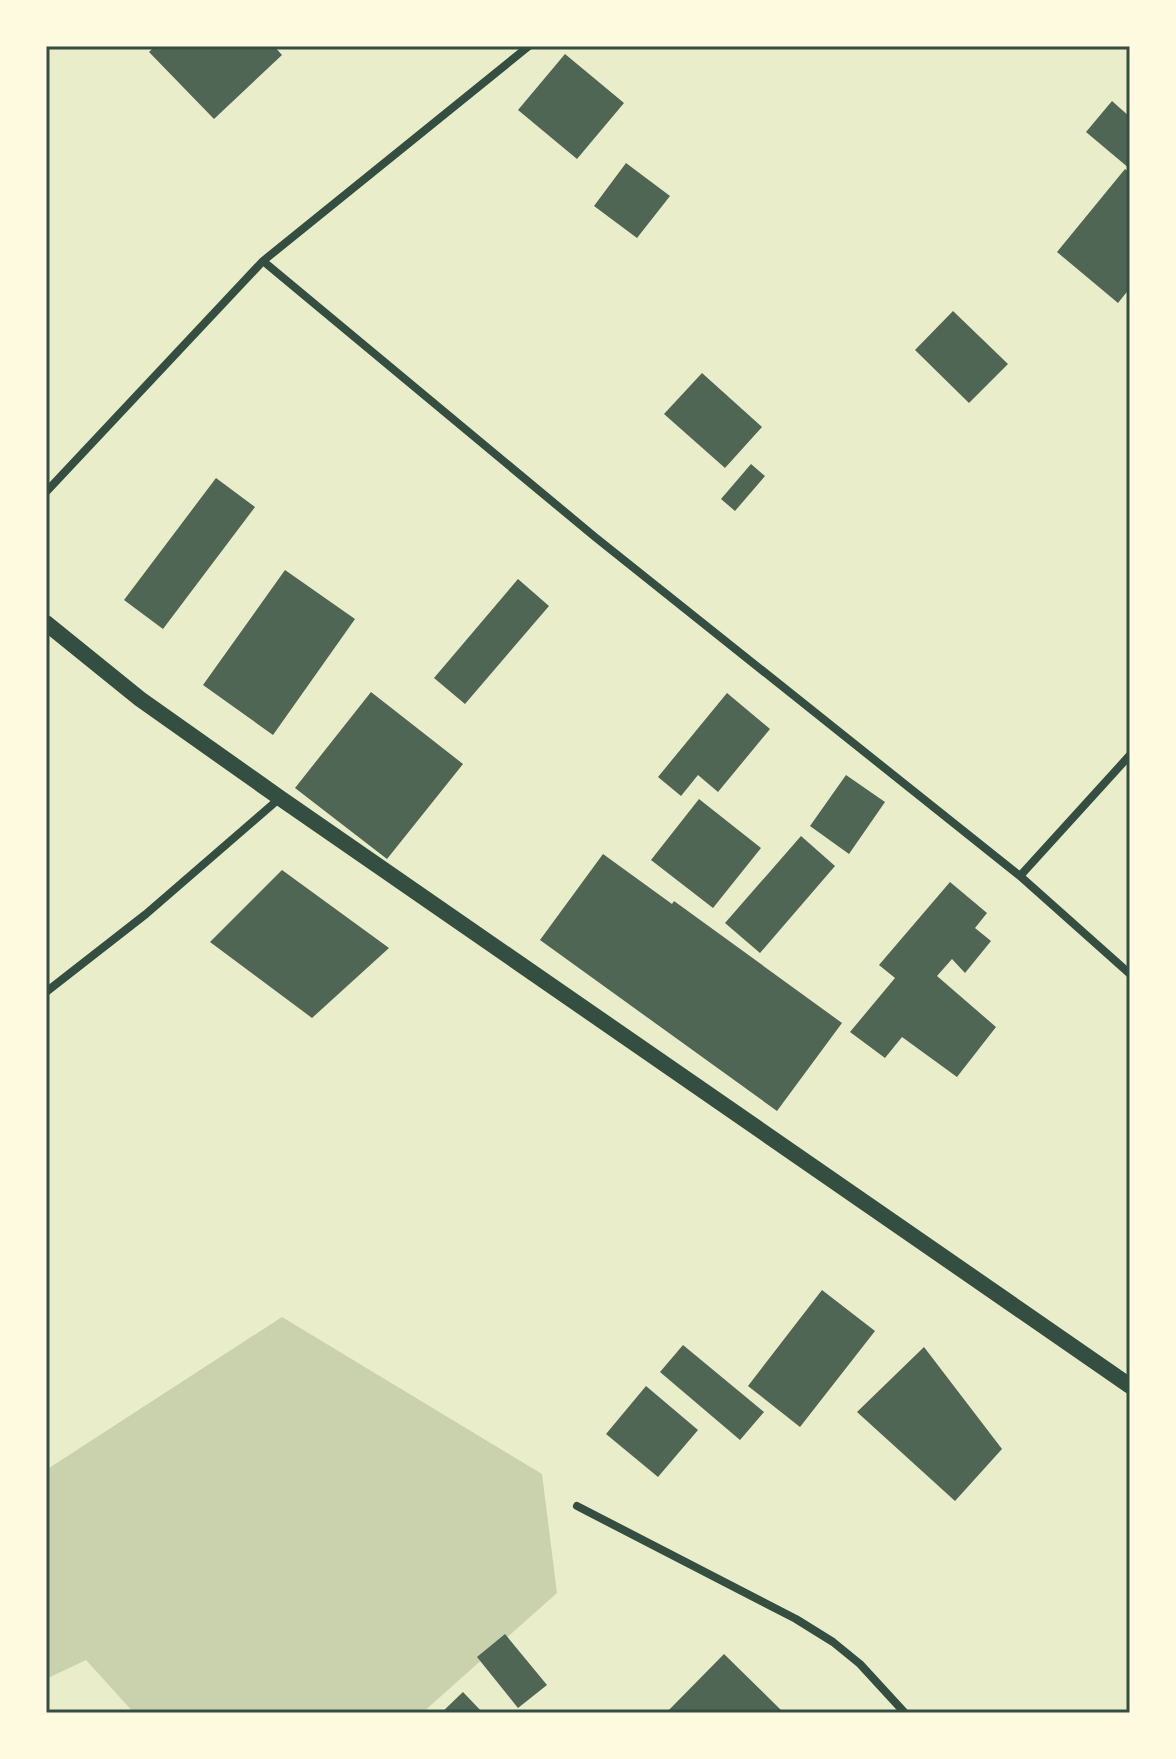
<svg xmlns="http://www.w3.org/2000/svg" width="1176" height="1759" font-family="'Golos Text',sans-serif">
<rect width="100%" height="100%" fill="#e9edc9"/>
<path fill="#cad2ad" d="M 282,1317 L 542,1474 L 557,1593 L 422,1713 L 134,1713 L 86,1660 L 46,1679 L 46,1470 Z"/>
<path fill="#4f6655" d="M 155,46 L 274,46 L 282,55 L 214,119 L 149,52 Z
M 565,54 L 624,103 L 577,159 L 518,110 Z
M 1112,101 L 1130,117 L 1130,169 L 1086,132 Z
M 626,163 L 670,196 L 637,238 L 594,206 Z
M 1125,169 L 1130,173 L 1130,288 L 1118,303 L 1057,252 Z
M 953,311 L 1008,364 L 969,403 L 915,350 Z
M 702,373 L 762,427 L 725,468 L 664,414 Z
M 751,464 L 765,476 L 735,511 L 721,499 Z
M 216,478 L 255,507 L 163,629 L 124,600 Z
M 285,570 L 355,619 L 273,735 L 203,685 Z
M 518,579 L 549,606 L 465,704 L 434,678 Z
M 371,692 L 463,764 L 387,859 L 295,788 Z
M 727,693 L 770,729 L 718,792 L 698,775 L 681,796 L 658,777 Z
M 846,775 L 885,802 L 849,854 L 810,826 Z
M 699,799 L 761,848 L 713,908 L 651,860 Z
M 801,836 L 835,866 L 760,953 L 725,923 Z
M 603,854 L 672,904 L 674,901 L 842,1023 L 777,1111 L 540,940 Z
M 282,870 L 389,948 L 312,1018 L 210,942 Z
M 950,882 L 987,913 L 975,928 L 991,941 L 965,973 L 952,959 L 937,976 L 996,1027 L 957,1077 L 902,1037 L 885,1058 L 850,1032 L 895,978 L 879,965 Z
M 822,1290 L 875,1331 L 800,1427 L 748,1386 Z
M 683,1345 L 764,1412 L 740,1440 L 660,1372 Z
M 924,1347 L 1002,1449 L 955,1501 L 857,1412 Z
M 646,1386 L 698,1430 L 658,1477 L 606,1434 Z
M 505,1634 L 547,1685 L 518,1708 L 477,1657 Z
M 724,1654 L 784,1713 L 666,1713 Z
M 463,1692 L 483,1713 L 441,1713 Z"/>
<g fill="none" stroke-linecap="round" stroke-linejoin="round">
<path stroke="#344e41" stroke-width="8" d="M 263,261 L 595,537 L 1020,876 L 1130,974
M 46,492 L 263,261 L 529,46
M 1020,876 L 1130,755
M 46,992 L 146,914 L 280,798
M 577,1506 L 796,1619 L 833,1642 L 860,1664 L 905,1713"/>
<path stroke="#344e41" stroke-width="16" d="M 46,623 L 140,699 L 280,798 L 1130,1386"/>
</g>
<rect width="1176" height="1759" fill="none" stroke="#fefae0" stroke-width="96"/>
<rect x="48" y="48" width="1080" height="1663" fill="none" stroke="#344e41" stroke-width="3"/>
</svg>
